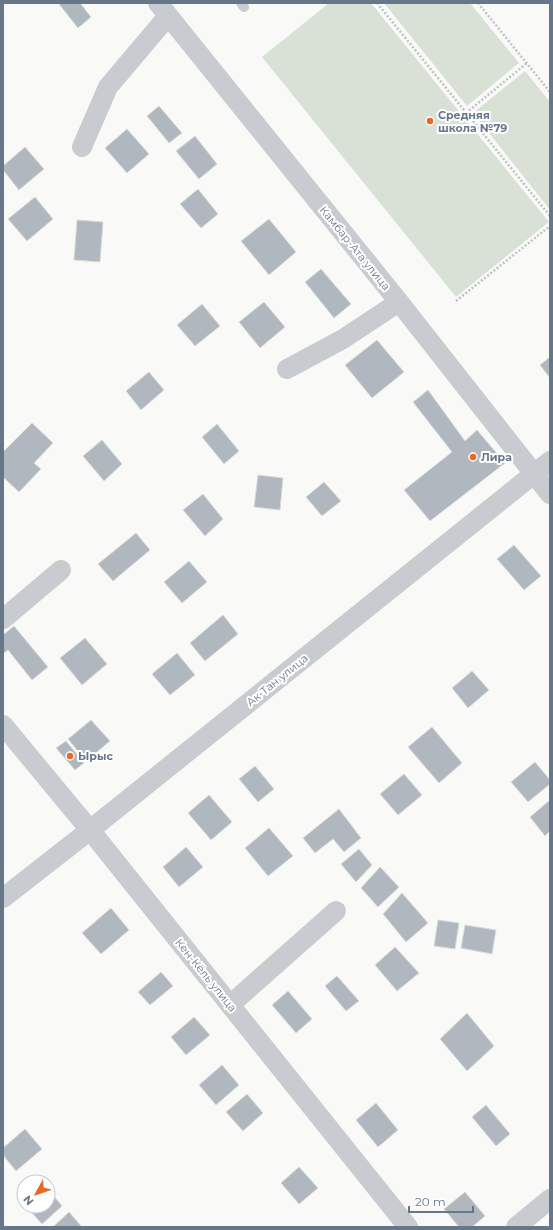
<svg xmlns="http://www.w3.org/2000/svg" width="553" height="1230" font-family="Montserrat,sans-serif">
<rect width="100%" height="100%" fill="#f9faf7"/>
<path fill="#d9e0d6" d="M 329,3 L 371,3 L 549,222 L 456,297 L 262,57 Z
M 384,3 L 470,3 L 519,63 L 467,106 Z
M 525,71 L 550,102 L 550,210 L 473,113 Z"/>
<path fill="#b0b7be" stroke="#dbdcd9" d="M 61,3 L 80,3 L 91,17 L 78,28 L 59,4 Z
M 159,106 L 182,133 L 169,143 L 147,116 Z
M 127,129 L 149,154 L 127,173 L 105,148 Z
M 195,136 L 217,164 L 199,179 L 176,151 Z
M 25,147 L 44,169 L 19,190 L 3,170 L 3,166 Z
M 198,189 L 218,214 L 201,228 L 180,204 Z
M 35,197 L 53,219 L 27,241 L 8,219 Z
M 269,219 L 296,252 L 269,275 L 241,241 Z
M 77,220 L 103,222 L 100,262 L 74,260 Z
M 321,269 L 351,304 L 334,318 L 305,282 Z
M 264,302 L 285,327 L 260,348 L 239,322 Z
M 202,304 L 220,326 L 195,346 L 177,325 Z
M 377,340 L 404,372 L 372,398 L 345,365 Z
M 550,357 L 550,378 L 540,365 Z
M 149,372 L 164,390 L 141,410 L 126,391 Z
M 428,390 L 465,441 L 477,430 L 505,463 L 430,521 L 404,490 L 452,452 L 413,402 Z
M 32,423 L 53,443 L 34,463 L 41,469 L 19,492 L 3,477 L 3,452 Z
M 217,424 L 239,451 L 224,464 L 202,437 Z
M 102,440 L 122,464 L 104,481 L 83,456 Z
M 258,475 L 283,478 L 280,510 L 254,507 Z
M 324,482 L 341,501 L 322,516 L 306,497 Z
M 203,494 L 223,519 L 205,536 L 183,510 Z
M 136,533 L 150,550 L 113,581 L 98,564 Z
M 514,545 L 541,576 L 524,590 L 497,559 Z
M 189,561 L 207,582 L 182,603 L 164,582 Z
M 223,615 L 238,634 L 205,661 L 190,643 Z
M 14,626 L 48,667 L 32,680 L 8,650 L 3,654 L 3,635 Z
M 85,638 L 107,664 L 82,685 L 60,658 Z
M 177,653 L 195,675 L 170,695 L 152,674 Z
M 472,671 L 489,690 L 468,708 L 452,688 Z
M 91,720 L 110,741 L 86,761 L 68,739 Z
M 432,727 L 462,763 L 439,783 L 408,747 Z
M 66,741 L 84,763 L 75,770 L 56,748 Z
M 535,762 L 550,780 L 550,784 L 528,802 L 511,782 Z
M 255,766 L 274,789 L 258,802 L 239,779 Z
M 404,774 L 422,795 L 398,815 L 380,794 Z
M 209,795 L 232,822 L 211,840 L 188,813 Z
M 550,800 L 550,831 L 545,836 L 530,817 Z
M 339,809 L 361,838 L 344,852 L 333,839 L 315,853 L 303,838 Z
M 269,828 L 293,856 L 268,876 L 245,848 Z
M 186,847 L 203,867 L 179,887 L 163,867 Z
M 359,849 L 372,865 L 356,882 L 341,864 Z
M 380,867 L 399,887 L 378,907 L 361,888 Z
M 402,893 L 428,923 L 406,942 L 383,914 Z
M 111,908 L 129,930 L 101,954 L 82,933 Z
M 438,920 L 459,923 L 455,949 L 434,946 Z
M 465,925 L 496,930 L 492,954 L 461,948 Z
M 395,947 L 419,973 L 397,991 L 375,965 Z
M 161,972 L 173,986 L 150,1005 L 138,992 Z
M 337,976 L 359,1001 L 346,1011 L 325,986 Z
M 288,991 L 312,1019 L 296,1033 L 272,1005 Z
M 467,1013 L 494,1046 L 467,1071 L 440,1039 Z
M 194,1017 L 210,1035 L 186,1055 L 171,1037 Z
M 222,1065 L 239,1085 L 216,1105 L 199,1085 Z
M 247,1094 L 263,1113 L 243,1131 L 226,1112 Z
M 376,1103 L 398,1130 L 378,1147 L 356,1120 Z
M 486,1105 L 510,1134 L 496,1146 L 472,1117 Z
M 25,1129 L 42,1149 L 16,1171 L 3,1155 L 3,1148 Z
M 299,1167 L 318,1188 L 299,1204 L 281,1183 Z
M 24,1189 L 24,1203 L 17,1195 Z
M 48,1189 L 62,1206 L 42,1224 L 26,1206 L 48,1206 Z
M 465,1192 L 485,1216 L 472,1227 L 459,1227 L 444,1209 Z
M 69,1212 L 82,1227 L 53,1227 Z"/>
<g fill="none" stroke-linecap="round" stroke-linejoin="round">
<path stroke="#bfc2c5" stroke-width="2.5" stroke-dasharray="2 2" stroke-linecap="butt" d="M 377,3 L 550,216
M 478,3 L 550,92
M 466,113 L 527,63
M 456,301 L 550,226"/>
<path stroke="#c8cbcf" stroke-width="10" d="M 241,3 L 244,7"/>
<path stroke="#c8cbcf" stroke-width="20" d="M 158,3 L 399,302 L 550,494
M 82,147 L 108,87 L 168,16
M 287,369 L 343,339 L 399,302
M 3,619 L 61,570
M 3,725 L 90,830 L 408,1227
M 3,898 L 90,830 L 550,461
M 230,1005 L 336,911
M 516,1227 L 550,1199"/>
</g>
<g fill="#ed6724" stroke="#fff" stroke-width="1.5">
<circle cx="430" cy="121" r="4"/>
<circle cx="473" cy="457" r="4"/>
<circle cx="70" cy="756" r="4"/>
</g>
<g text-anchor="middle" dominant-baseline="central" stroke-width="4" stroke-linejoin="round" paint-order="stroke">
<g font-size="11" font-weight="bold" fill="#67778a" stroke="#fff" text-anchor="start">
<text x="438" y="115">Средняя<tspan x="438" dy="13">школа №79</tspan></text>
<text x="481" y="457">Лира</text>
<text x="78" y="756">Ырыс</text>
</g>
<g font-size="11" fill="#67778a" stroke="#fff">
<text transform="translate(355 248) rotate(51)">Камбар-Ата улица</text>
<text transform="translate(277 680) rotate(-39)">Ак-Тан улица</text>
<text transform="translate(206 975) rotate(51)">Кен-Кёль улица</text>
</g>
</g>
<rect width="553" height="1230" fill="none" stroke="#67778a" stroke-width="8"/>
<g transform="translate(36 1194) rotate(230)"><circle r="19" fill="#ffffff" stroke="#c2c9d0"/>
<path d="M0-3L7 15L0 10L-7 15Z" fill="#ed6724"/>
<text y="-6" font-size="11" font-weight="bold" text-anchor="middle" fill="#67778a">N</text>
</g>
<path d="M409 1206v6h64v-6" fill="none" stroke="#67778a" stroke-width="2"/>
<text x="415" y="1206" font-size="12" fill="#67778a" stroke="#ffffff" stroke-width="3" paint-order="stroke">20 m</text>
</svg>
